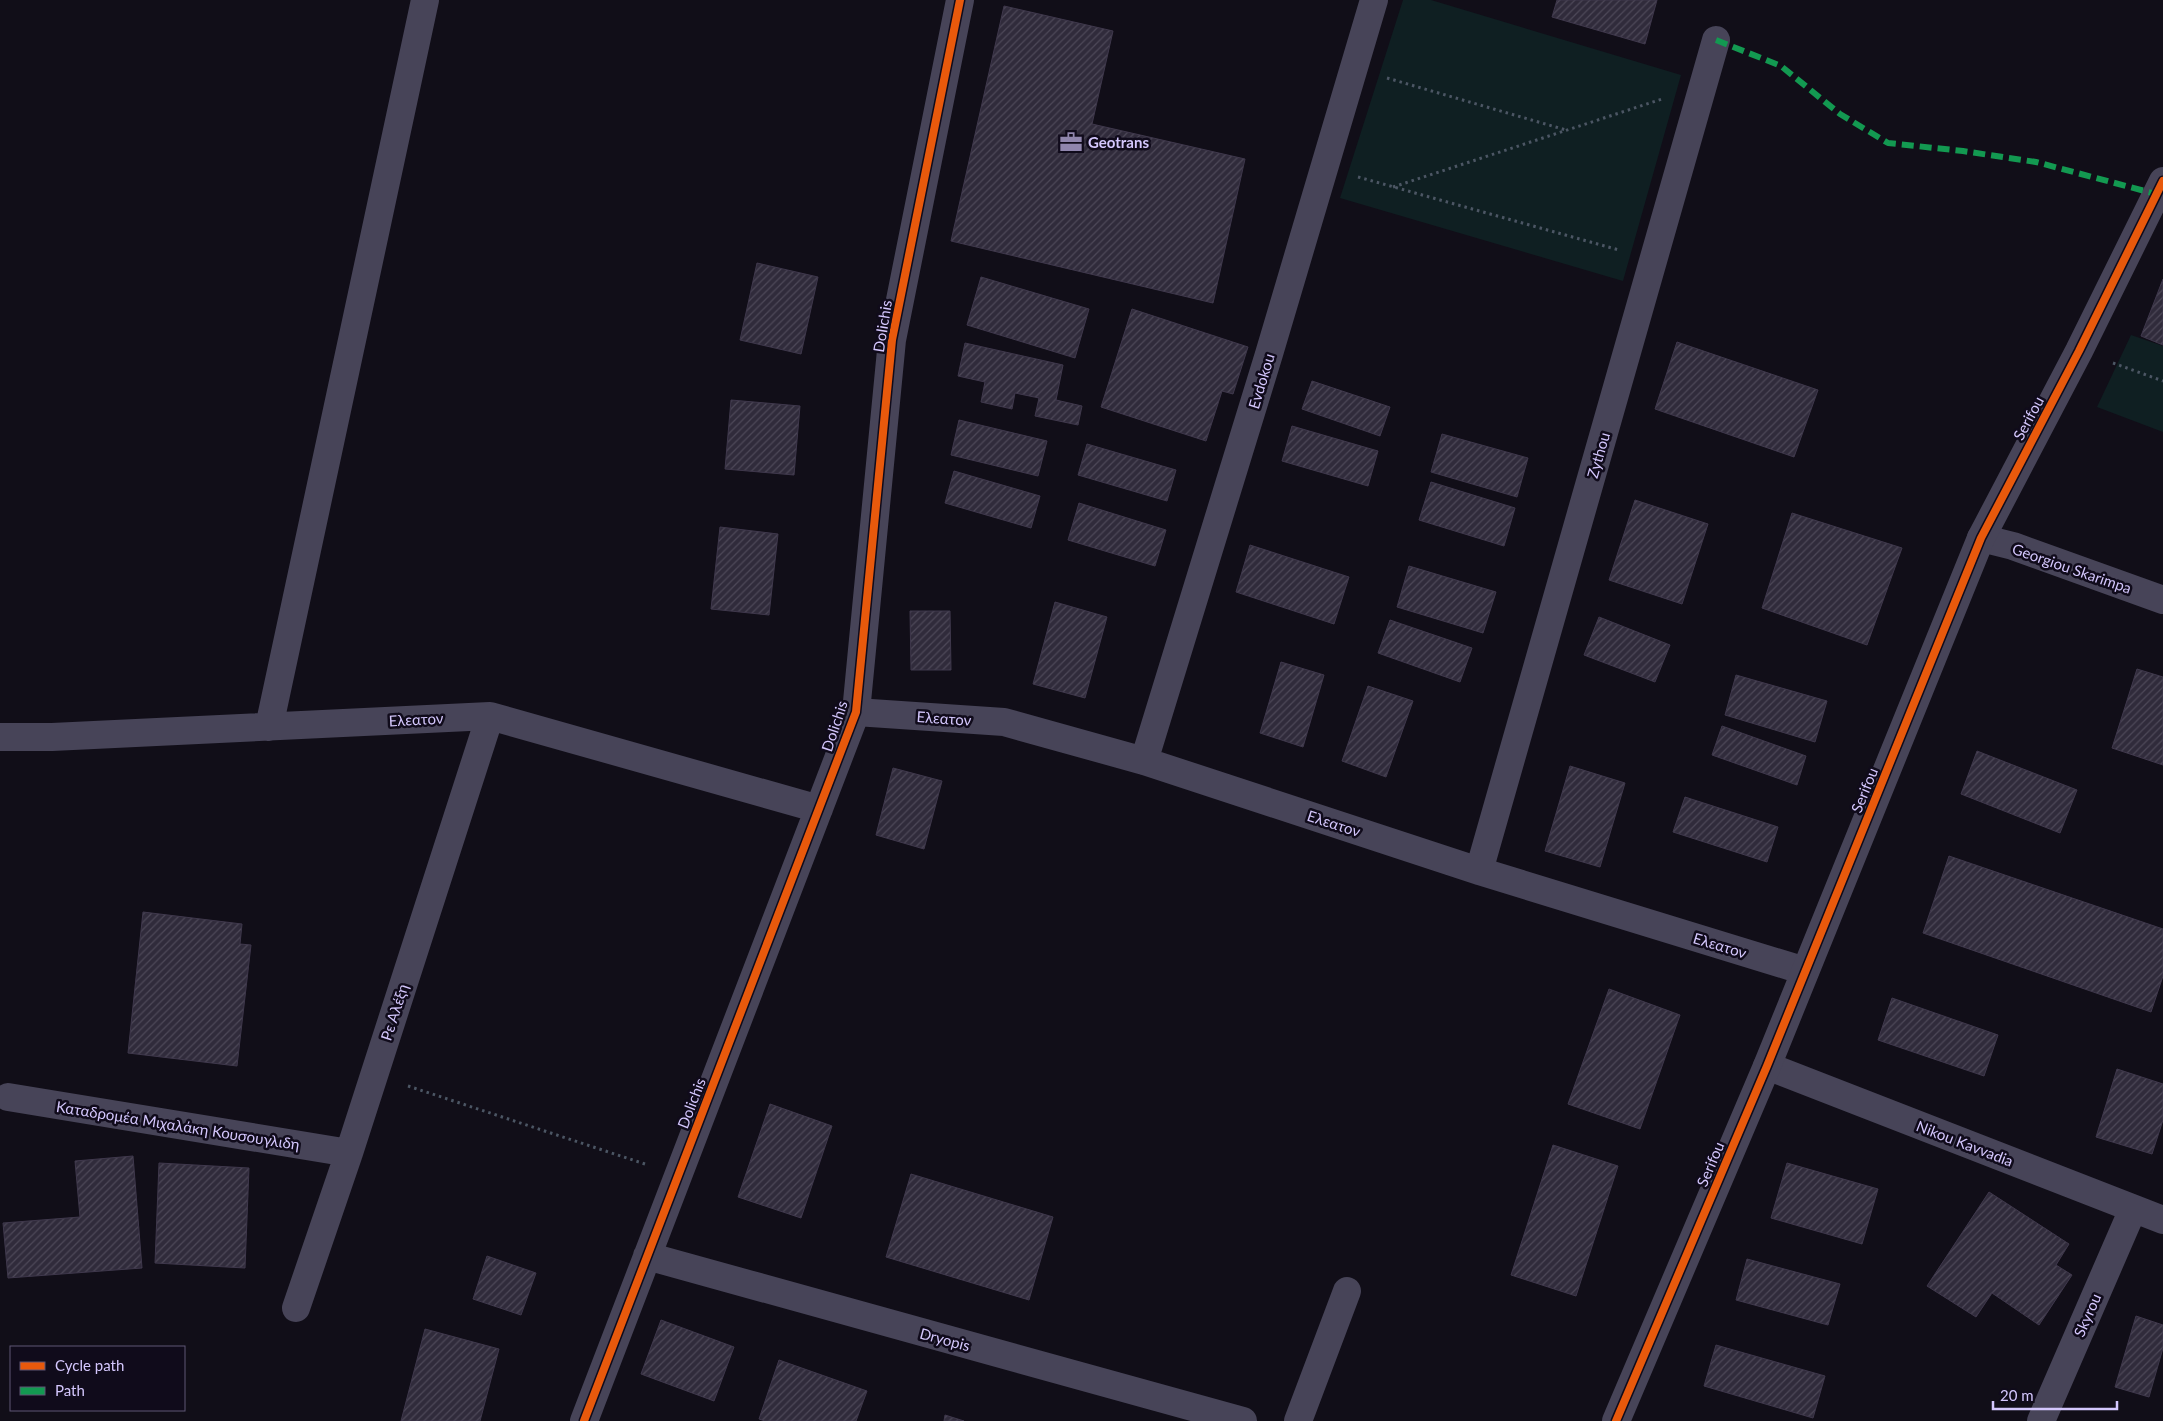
<svg xmlns="http://www.w3.org/2000/svg" width="2163" height="1421" font-family="Lato,sans-serif">
<defs>
<pattern id="building-hatch" width="6" height="6" patternUnits="userSpaceOnUse" patternTransform="scale(1.25)"><rect width="6" height="6" fill="#302b3b"/><path d="M-1 1l2-2M0 6l6-6M5 7l2-2" fill="none" stroke="#4d4858"/></pattern>
</defs>
<rect width="100%" height="100%" fill="#110e18"/>
<path fill="#0f1f22" d="M 1403,0 L 1431,0 L 1681,75 L 1623,281 L 1340,198 Z
M 2131,335 L 2163,346 L 2163,432 L 2097,407 Z"/>
<path fill="url(#building-hatch)" stroke="#3f384c" d="M 1557,0 L 1657,0 L 1645,44 L 1552,17 Z
M 1004,6 L 1113,31 L 1092,124 L 1245,159 L 1213,303 L 951,241 Z
M 757,263 L 818,277 L 801,354 L 740,340 Z
M 981,277 L 1089,309 L 1075,358 L 967,325 Z
M 2163,279 L 2163,345 L 2141,336 Z
M 1132,309 L 1248,347 L 1233,394 L 1222,391 L 1206,441 L 1101,407 Z
M 1677,342 L 1818,390 L 1794,457 L 1655,409 Z
M 965,343 L 1063,365 L 1056,400 L 1082,406 L 1078,425 L 1035,416 L 1039,398 L 1015,393 L 1012,409 L 981,402 L 985,382 L 958,376 Z
M 1312,381 L 1390,407 L 1380,436 L 1302,409 Z
M 731,400 L 800,406 L 794,475 L 725,469 Z
M 959,420 L 1047,441 L 1038,476 L 951,455 Z
M 1292,426 L 1378,451 L 1368,486 L 1282,461 Z
M 1442,434 L 1528,458 L 1517,497 L 1431,472 Z
M 1087,444 L 1176,470 L 1167,501 L 1078,475 Z
M 954,471 L 1040,496 L 1031,528 L 945,503 Z
M 1431,482 L 1515,508 L 1504,546 L 1419,520 Z
M 1635,500 L 1708,524 L 1682,604 L 1609,580 Z
M 1079,503 L 1166,530 L 1155,566 L 1068,540 Z
M 1792,513 L 1902,548 L 1867,645 L 1762,608 Z
M 720,527 L 778,534 L 769,615 L 711,609 Z
M 1250,545 L 1349,577 L 1334,624 L 1236,592 Z
M 1409,566 L 1496,592 L 1483,633 L 1397,607 Z
M 1055,602 L 1107,617 L 1085,698 L 1033,684 Z
M 910,611 L 950,611 L 951,670 L 911,670 Z
M 1599,617 L 1670,645 L 1655,682 L 1584,655 Z
M 1390,620 L 1472,648 L 1460,682 L 1378,653 Z
M 1281,662 L 1324,675 L 1303,747 L 1260,733 Z
M 2137,669 L 2163,677 L 2163,765 L 2112,748 Z
M 1736,675 L 1827,701 L 1815,742 L 1725,715 Z
M 1368,686 L 1413,701 L 1386,777 L 1342,761 Z
M 1722,726 L 1806,756 L 1797,785 L 1712,755 Z
M 1977,751 L 2077,790 L 2060,833 L 1961,794 Z
M 1570,766 L 1625,783 L 1600,867 L 1545,851 Z
M 893,768 L 942,781 L 924,849 L 876,835 Z
M 1685,797 L 1778,827 L 1767,862 L 1673,832 Z
M 1949,856 L 2163,929 L 2163,976 L 2151,1012 L 1923,933 Z
M 143,912 L 242,924 L 240,944 L 251,945 L 237,1066 L 128,1053 Z
M 1609,989 L 1680,1015 L 1640,1129 L 1568,1104 Z
M 1892,998 L 1998,1035 L 1984,1076 L 1878,1040 Z
M 2117,1069 L 2163,1084 L 2163,1120 L 2152,1154 L 2096,1137 Z
M 770,1104 L 832,1126 L 801,1218 L 738,1197 Z
M 1553,1145 L 1618,1166 L 1576,1296 L 1511,1275 Z
M 133,1156 L 142,1268 L 8,1278 L 3,1223 L 80,1217 L 75,1161 Z
M 159,1163 L 249,1168 L 245,1268 L 155,1263 Z
M 1787,1163 L 1878,1189 L 1862,1244 L 1771,1218 Z
M 911,1174 L 1053,1217 L 1029,1300 L 886,1257 Z
M 1989,1192 L 2069,1244 L 2056,1265 L 2072,1275 L 2039,1325 L 1992,1293 L 1976,1317 L 1927,1286 Z
M 487,1256 L 536,1273 L 521,1315 L 473,1299 Z
M 1747,1259 L 1840,1284 L 1828,1325 L 1736,1300 Z
M 2136,1316 L 2163,1325 L 2163,1348 L 2149,1397 L 2115,1387 Z
M 661,1320 L 734,1347 L 714,1401 L 641,1374 Z
M 425,1329 L 499,1349 L 480,1421 L 401,1421 Z
M 1716,1345 L 1825,1376 L 1813,1418 L 1704,1386 Z
M 779,1360 L 867,1391 L 856,1421 L 765,1421 L 759,1419 Z
M 945,1415 L 964,1421 L 944,1421 Z"/>
<g fill="none" stroke-linecap="round" stroke-linejoin="round">
<path stroke="#4c5664" stroke-width="3" stroke-dasharray="2.5 4" stroke-linecap="butt" d="M 1387,78 L 1566,130
M 1358,177 L 1619,250
M 1393,187 L 1662,99
M 2113,363 L 2163,381
M 408,1086 L 645,1164"/>
<path stroke="#474458" stroke-width="28" d="M 1981,538 L 2013,546 L 2163,600
M 856,712 L 1004,722 L 1144,761 L 1479,871 L 1805,971
M 269,727 L 425,0
M 0,737 L 52,737 L 490,716 L 819,809
M 1144,761 L 1269,354 L 1374,0
M 1479,871 L 1716,40
M 1767,1066 L 2163,1220
M 8,1097 L 349,1153
M 647,1256 L 1243,1421
M 296,1308 L 349,1153 L 490,716
M 584,1421 L 856,712 L 892,340 L 960,0
M 1298,1421 L 1347,1291
M 2041,1421 L 2133,1209"/>
<path stroke="#474458" stroke-width="28" d="M 1616,1421 L 1767,1066 L 1981,538 L 2079,351 L 2163,181"/>
<path stroke="#139951" stroke-width="6" stroke-dasharray="12 6" stroke-linecap="butt" d="M 1716,40 L 1781,66 L 1840,114 L 1888,143 L 1963,151 L 2036,162 L 2156,194"/>
<defs>
<path id="cycleway" d="M 584,1421 L 856,712 L 892,340 L 960,0
M 1616,1421 L 1767,1066 L 1981,538 L 2079,351 L 2163,181"/>
</defs>
<use href="#cycleway" stroke="#100b1b" stroke-width="11"/>
<use href="#cycleway" stroke="#e8590c" stroke-width="8"/>
</g>
<defs>
<symbol id="office-bare" viewBox="-9 -9 18 18"><path d="M-6-3h4V-5.5h4V-3h4V5H-6ZM-1-4.5V-3h2v-1.5ZM-6 0V1H6V0Z" fill="#9086ad" stroke="#100b1b" stroke-width="2.5" paint-order="stroke"/></symbol>
</defs>
<g fill-rule="evenodd">
<use href="#office-bare" x="1055" y="126" width="32" height="32"/>
</g>
<g text-anchor="middle" dominant-baseline="central" stroke-width="5" stroke-linejoin="round" paint-order="stroke">
<g font-size="15" font-weight="bold" fill="#d4c7fd" stroke="#100b1b" text-anchor="start">
<text x="1088" y="142">Geotrans</text>
</g>
<g font-size="15" fill="#d4c7fd" stroke="#100b1b">
<text transform="translate(882 326) rotate(-81)">Dolichis</text>
<text transform="translate(1261 381) rotate(-73)">Evdokou</text>
<text transform="translate(2028 418) rotate(-62)">Serifou</text>
<text transform="translate(1598 455) rotate(-74)">Zythou</text>
<text transform="translate(2072 568) rotate(19)">Georgiou Skarimpa</text>
<text transform="translate(944 718) rotate(4)">Ελεατον</text>
<text transform="translate(416 719) rotate(-3)">Ελεατον</text>
<text transform="translate(834 726) rotate(-72)">Dolichis</text>
<text transform="translate(1864 790) rotate(-68)">Serifou</text>
<text transform="translate(1334 823) rotate(18)">Ελεατον</text>
<text transform="translate(1720 945) rotate(17)">Ελεατον</text>
<text transform="translate(394 1012) rotate(-72)">Ρε Αλέξη</text>
<text transform="translate(691 1103) rotate(-69)">Dolichis</text>
<text transform="translate(178 1125) rotate(9)">Καταδρομέα Μιχαλάκη Κουσουγλιδη</text>
<text transform="translate(1965 1143) rotate(21)">Nikou Kavvadia</text>
<text transform="translate(1710 1164) rotate(-67)">Serifou</text>
<text transform="translate(2087 1315) rotate(-66)">Skyrou</text>
<text transform="translate(945 1339) rotate(15)">Dryopis</text>
</g>
</g>
<rect x="10" y="1346" width="175" height="65" fill="#100b1b" stroke="#5e5675"/>
<rect x="20" y="1362" width="25" height="8" fill="#e8590c" stroke="#5e5675"/>
<text x="55" y="1371" font-size="15" fill="#d4c7fd">Cycle path</text>
<rect x="20" y="1387" width="25" height="8" fill="#139951" stroke="#5e5675"/>
<text x="55" y="1396" font-size="15" fill="#d4c7fd">Path</text>
<path d="M1993 1401v8h124v-8" fill="none" stroke="#d4c7fd" stroke-width="2.5"/>
<text x="2000" y="1401" font-size="15" fill="#d4c7fd" stroke="#100b1b" stroke-width="4" paint-order="stroke">20 m</text>
</svg>
